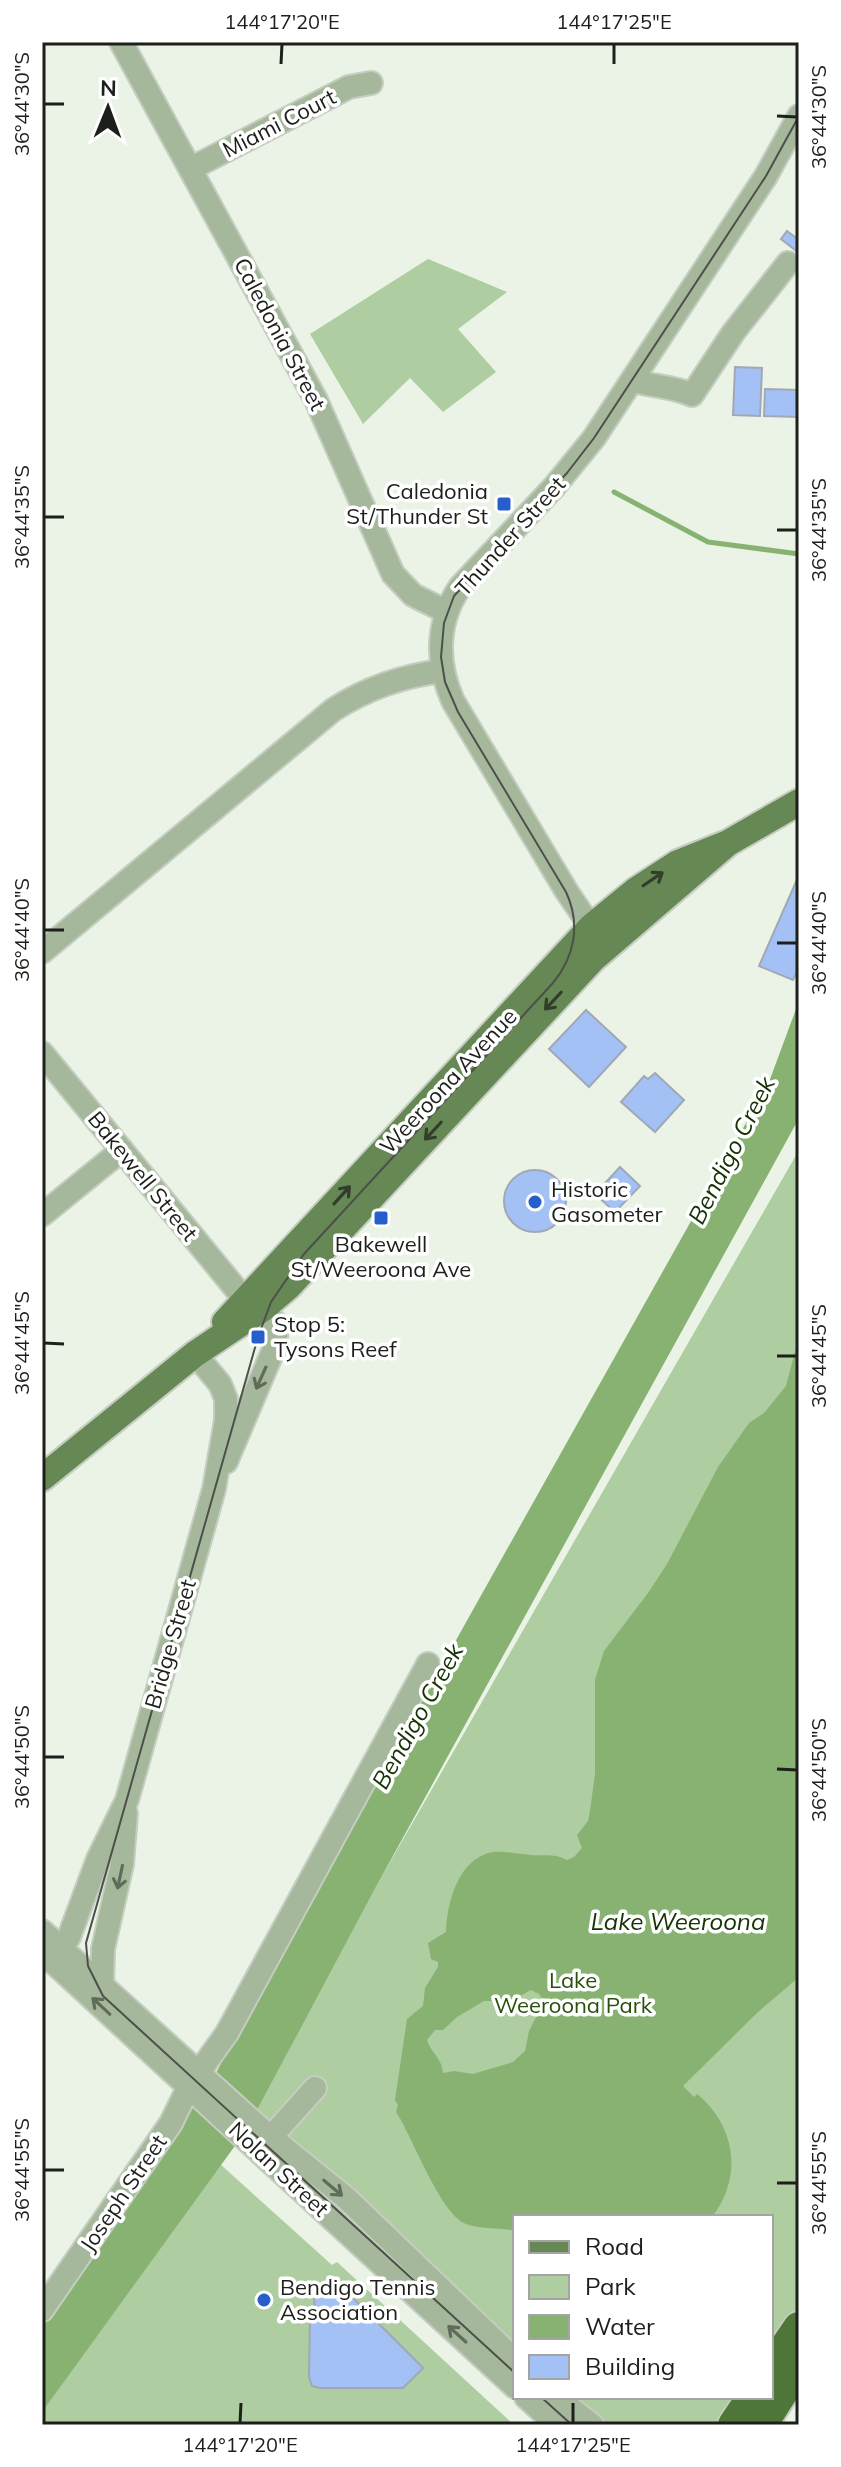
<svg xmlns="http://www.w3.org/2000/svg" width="841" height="2467" font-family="Mulish,sans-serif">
<rect width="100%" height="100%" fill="#eaf3e6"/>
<path fill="#aecda0" d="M 428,259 L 507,292 L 458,329 L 496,372 L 443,412 L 410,378 L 363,424 L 310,334 Z
M 799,1150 L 799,2309 L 771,2350 L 771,2217 L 515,2217 L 515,2345 L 256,2112 L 359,1916 Z
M 220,2164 L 332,2265 L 337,2262 L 514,2425 L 42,2425 L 42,2411 Z
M 571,2397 L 738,2397 L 716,2425 L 602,2425 Z"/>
<path fill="#87b272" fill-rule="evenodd" d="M 799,1001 L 798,1120 L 372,1894 L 256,2112 L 237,2143 L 42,2412 L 42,2318 L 215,2075 L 322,1866 L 446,1658 L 769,1082 Z
M 799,1336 L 799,1977 L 758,2012 L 683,2086 L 694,2097 L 697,2094 C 736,2126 743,2177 712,2217 L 515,2217 L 515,2231 C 500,2227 482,2230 466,2224 C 439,2213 412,2135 396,2112 L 398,2105 L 395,2100 L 407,2019 L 423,2006 L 425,1988 L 438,1967 L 438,1962 L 431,1959 L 428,1943 L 446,1932 C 447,1903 458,1858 493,1852 C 505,1851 519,1854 530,1855 C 544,1856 555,1853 567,1860 L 574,1857 L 582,1848 L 577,1835 L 588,1821 L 590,1811 L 595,1774 L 595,1680 L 604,1651 L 648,1593 L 667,1564 L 718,1467 L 749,1423 L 764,1413 L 786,1386 ZM 531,1990 L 539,1994 L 544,2001 L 529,2031 L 525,2051 L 513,2062 L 473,2074 L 454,2071 L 443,2073 C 442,2058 431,2053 427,2040 L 435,2030 L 443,2030 L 457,2017 L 484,2001 L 511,2001 Z"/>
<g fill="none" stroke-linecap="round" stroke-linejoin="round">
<path stroke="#87b272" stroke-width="5" d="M 614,492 L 708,542 L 799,554"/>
</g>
<path fill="#a4c1f5" stroke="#a1a8b5" stroke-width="2" d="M 787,231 L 799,240 L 799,253 L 781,239 Z
M 735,367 L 762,368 L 760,416 L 733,415 Z
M 765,389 L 799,390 L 799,417 L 764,416 Z
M 799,875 L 799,967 L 793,980 L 759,966 Z
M 586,1010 L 626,1047 L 589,1087 L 549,1049 Z
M 655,1073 L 684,1100 L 655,1132 L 621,1102 L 644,1076 L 648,1079 Z
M 620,1167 L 640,1186 L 615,1212 L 595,1194 Z
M504 1201a31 31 0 1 1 62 0a31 31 0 1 1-62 0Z
M 314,2296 L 352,2297 L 423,2368 L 403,2388 L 320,2388 L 312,2386 L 309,2377 L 310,2316 L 315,2316 Z"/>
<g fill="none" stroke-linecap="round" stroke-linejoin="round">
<defs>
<path id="minor" d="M 121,42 L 316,400 L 393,574 L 413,595 L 447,612
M 190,169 L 349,87 L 371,83
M 632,380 C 652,387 674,386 692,395 L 733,333 L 788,263
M 591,927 L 567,892 L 453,701 C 436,663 436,622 460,587 L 554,487 L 594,438 L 766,176 L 799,116
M 42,952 L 333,710 C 367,688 401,676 442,671
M 42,1053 L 245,1300
M 42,1215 L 122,1150
M 226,1462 L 276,1344 L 276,1323 L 262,1309
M 42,1931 L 262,2130 L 345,2197 L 515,2360
M 43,1953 L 515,2387
M 53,1963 L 69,1937 L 98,1859 L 127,1800 L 214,1489 L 226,1420 L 226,1399 L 220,1384 L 195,1354
M 102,1985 L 103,1949 L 122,1864 L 126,1813
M 263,2146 L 315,2088
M 42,2310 L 171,2123 L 189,2086 L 227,2033 L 428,1664
M 526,2397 L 557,2425
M 556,2397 L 592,2425"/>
<path id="major" d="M 225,1322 L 591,927 L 635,891 L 678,863 L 728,843 L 799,802
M 42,1478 L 195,1354 L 262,1309 L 289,1286 L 593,959 L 728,843"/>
<path id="highway" d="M 771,2369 L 799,2328
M 734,2425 L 753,2397
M 761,2425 L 799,2365"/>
</defs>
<use href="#minor" stroke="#c5cdc1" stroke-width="26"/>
<use href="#major" stroke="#c5cdc1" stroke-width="30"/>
<use href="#highway" stroke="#c5cdc1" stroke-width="36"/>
<use href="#minor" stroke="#a5b89c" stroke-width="22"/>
<use href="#major" stroke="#658854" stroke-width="26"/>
<use href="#highway" stroke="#4e7639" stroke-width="32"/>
<path stroke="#4c5049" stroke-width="2" d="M 515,2373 L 103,1996 L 88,1966 L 86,1943 L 258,1337 L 271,1302 L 304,1254 L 552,984 C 575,957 581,924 566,892 L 458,712 L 445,682 L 441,657 L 444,623 L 454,596 L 567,473 L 594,438 L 766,176 L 799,116
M 541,2397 L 572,2425"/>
</g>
<defs><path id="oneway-shaft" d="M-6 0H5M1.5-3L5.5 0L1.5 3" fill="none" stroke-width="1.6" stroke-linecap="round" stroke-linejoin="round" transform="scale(2)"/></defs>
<g stroke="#323e2b">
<use href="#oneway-shaft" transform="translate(653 879) rotate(-34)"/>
<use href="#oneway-shaft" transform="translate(553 1001) rotate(133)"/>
<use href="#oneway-shaft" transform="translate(433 1131) rotate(133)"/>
<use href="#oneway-shaft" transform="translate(342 1195) rotate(-48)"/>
</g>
<g stroke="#606c5b">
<use href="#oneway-shaft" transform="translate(261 1378) rotate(114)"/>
<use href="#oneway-shaft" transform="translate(120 1877) rotate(102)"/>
<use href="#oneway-shaft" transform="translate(101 2006) rotate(-137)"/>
<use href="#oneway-shaft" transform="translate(333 2188) rotate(40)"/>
<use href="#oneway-shaft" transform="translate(457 2334) rotate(-138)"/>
</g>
<path fill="none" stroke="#1c1f1a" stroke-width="3" d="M 281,64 L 282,44M 614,64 L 614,44M 44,104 L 64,104M 777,116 L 797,117M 44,517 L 64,517M 777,530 L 797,530M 44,930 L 64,930M 777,943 L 797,943M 44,1343 L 64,1344M 777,1356 L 797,1356M 44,1757 L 64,1757M 777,1769 L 797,1770M 44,2170 L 64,2170M 777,2183 L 797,2183M 240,2423 L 241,2403M 573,2423 L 573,2403"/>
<g fill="#265ecb" stroke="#fff" stroke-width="3">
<rect x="496" y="496" width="16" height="16" rx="4"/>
<circle cx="535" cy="1202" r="8"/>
<rect x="373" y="1210" width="16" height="16" rx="4"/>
<rect x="250" y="1329" width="16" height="16" rx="4"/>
<circle cx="264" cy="2300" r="8"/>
</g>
<g text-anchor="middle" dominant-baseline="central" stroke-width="7" stroke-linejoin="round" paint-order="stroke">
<g font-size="22" fill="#1c1f1a" stroke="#fff">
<text transform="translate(279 123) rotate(-27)">Miami Court</text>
<text transform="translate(280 334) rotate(62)">Caledonia Street</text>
<text transform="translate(510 536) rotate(-48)">Thunder Street</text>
<text transform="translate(448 1081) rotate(-47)">Weeroona Avenue</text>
<text transform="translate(143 1176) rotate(51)">Bakewell Street</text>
<text transform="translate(170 1644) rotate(-74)">Bridge Street</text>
<text transform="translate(279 2169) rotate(43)">Nolan Street</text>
<text transform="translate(123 2193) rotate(-56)">Joseph Street</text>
</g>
<g font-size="22" fill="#1c1f1a" stroke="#fff" text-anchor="start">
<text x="488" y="491" text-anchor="end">Caledonia<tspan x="488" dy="25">St/Thunder St</tspan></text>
<text x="551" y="1189">Historic<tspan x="551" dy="25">Gasometer</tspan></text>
<text x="381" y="1244" text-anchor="middle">Bakewell<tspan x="381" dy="25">St/Weeroona Ave</tspan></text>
<text x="274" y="1324">Stop 5:<tspan x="274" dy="25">Tysons Reef</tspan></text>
<text x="280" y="2287">Bendigo Tennis<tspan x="280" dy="25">Association</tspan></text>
</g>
<g font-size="22" fill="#28500c" stroke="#fff">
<text x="573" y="1980">Lake<tspan x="573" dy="25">Weeroona Park</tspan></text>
</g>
<g font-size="24" font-style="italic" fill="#163204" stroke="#fff">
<text transform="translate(731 1150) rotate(-63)">Bendigo Creek</text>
<text transform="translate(417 1716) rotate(-61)">Bendigo Creek</text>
<text x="678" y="1921">Lake Weeroona</text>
</g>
</g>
<rect width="841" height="2467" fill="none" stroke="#ffffff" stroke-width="88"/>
<rect x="513" y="2215" width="260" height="184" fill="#ffffff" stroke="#a4a5a3" stroke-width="2"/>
<rect x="529" y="2241" width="40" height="12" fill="#658854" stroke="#a4a5a3" stroke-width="2"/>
<text x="585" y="2255" font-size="24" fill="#1c1f1a">Road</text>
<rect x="529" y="2275" width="40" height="24" fill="#aecda0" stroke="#a4a5a3" stroke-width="2"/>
<text x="585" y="2295" font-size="24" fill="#1c1f1a">Park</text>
<rect x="529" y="2315" width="40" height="24" fill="#87b272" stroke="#a4a5a3" stroke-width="2"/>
<text x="585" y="2335" font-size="24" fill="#1c1f1a">Water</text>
<rect x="529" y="2355" width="40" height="24" fill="#a4c1f5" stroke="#a4a5a3" stroke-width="2"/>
<text x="585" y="2375" font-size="24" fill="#1c1f1a">Building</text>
<g transform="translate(108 108) rotate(1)" stroke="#ffffff" stroke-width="6" paint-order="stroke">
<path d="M0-6L14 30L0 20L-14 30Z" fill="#1c1f1a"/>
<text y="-12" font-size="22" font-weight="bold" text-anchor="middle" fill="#1c1f1a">N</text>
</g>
<rect x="44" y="44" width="753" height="2379" fill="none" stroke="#1c1f1a" stroke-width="3"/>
<g font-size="20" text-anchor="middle" fill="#1c1f1a">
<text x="282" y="29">144°17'20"E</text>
<text x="614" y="29">144°17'25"E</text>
<text transform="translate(22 104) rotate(-90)" y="7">36°44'30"S</text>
<text transform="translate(819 117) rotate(-90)" y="7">36°44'30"S</text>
<text transform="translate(22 517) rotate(-90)" y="7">36°44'35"S</text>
<text transform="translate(819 530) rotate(-90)" y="7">36°44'35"S</text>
<text transform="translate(22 930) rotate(-90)" y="7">36°44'40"S</text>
<text transform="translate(819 943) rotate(-90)" y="7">36°44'40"S</text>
<text transform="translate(22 1343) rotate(-90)" y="7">36°44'45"S</text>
<text transform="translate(819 1356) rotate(-90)" y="7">36°44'45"S</text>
<text transform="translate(22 1757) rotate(-90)" y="7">36°44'50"S</text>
<text transform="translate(819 1770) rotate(-90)" y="7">36°44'50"S</text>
<text transform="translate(22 2170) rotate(-90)" y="7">36°44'55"S</text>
<text transform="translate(819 2183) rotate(-90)" y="7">36°44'55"S</text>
<text x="240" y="2452">144°17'20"E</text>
<text x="573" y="2452">144°17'25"E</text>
</g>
</svg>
